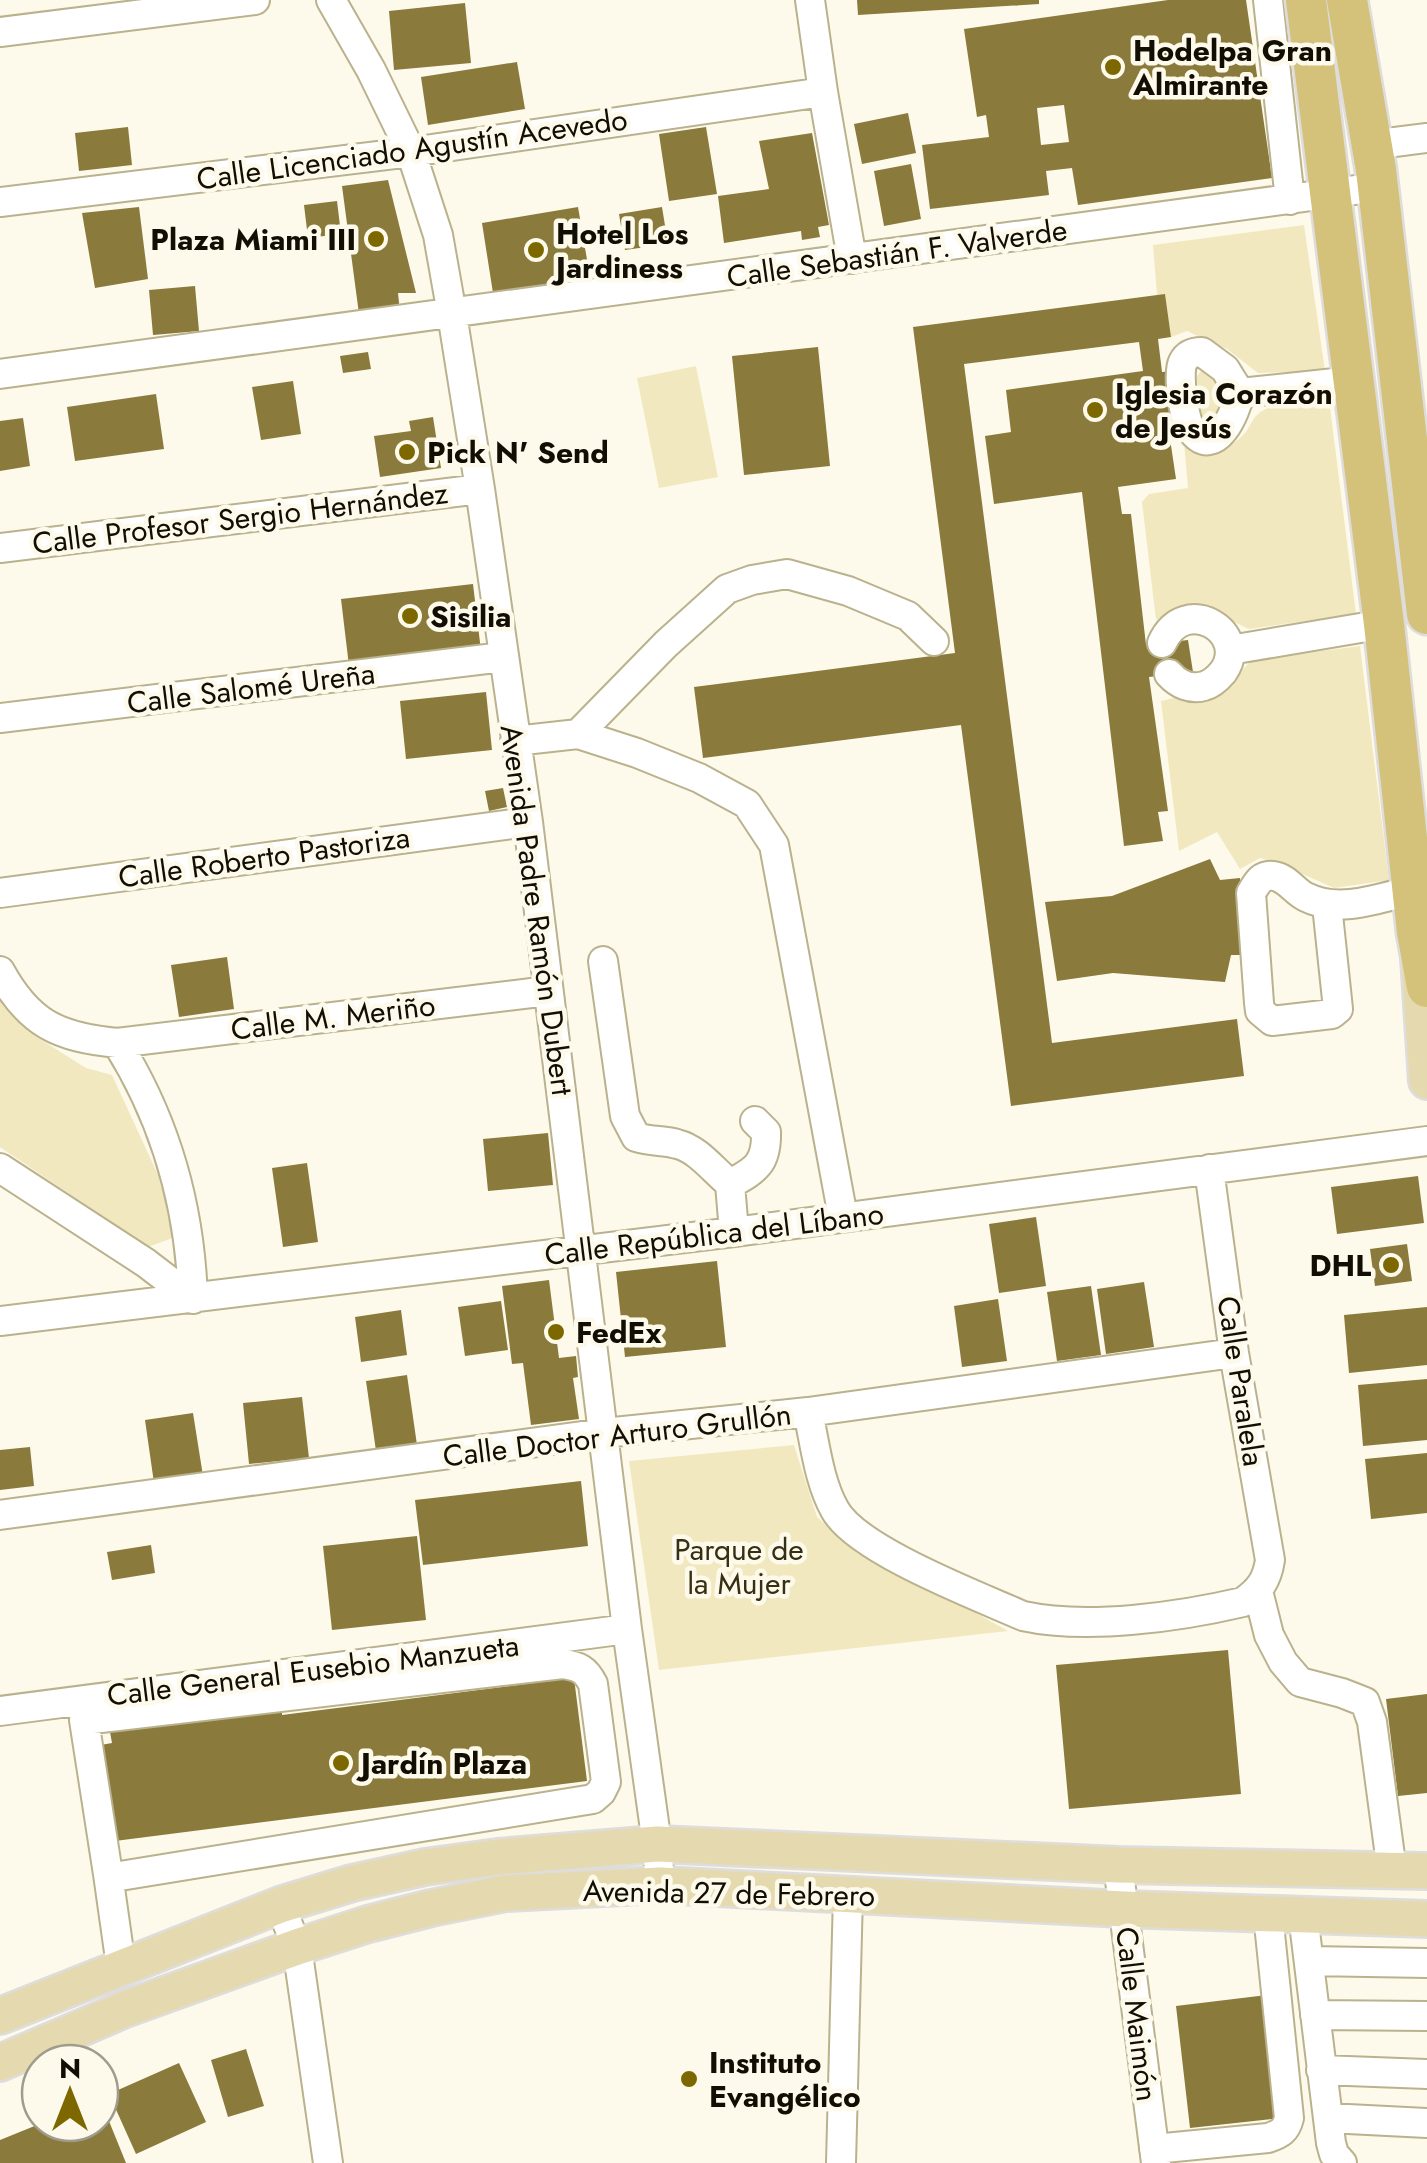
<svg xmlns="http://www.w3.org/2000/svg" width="1427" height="2163" font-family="Jost,sans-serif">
<rect width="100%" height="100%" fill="#fdfaeb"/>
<path fill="#f2e8c0" d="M 1304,225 L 1325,371 L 1258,373 L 1227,349 L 1187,331 L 1171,337 L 1165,295 L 1157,295 L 1153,245 Z
M 1206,365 L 1222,382 L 1226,414 L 1212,427 C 1196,418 1198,394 1196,377 Z
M 696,366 L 718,477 L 659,488 L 637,378 Z
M 1329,399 L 1356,614 L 1249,629 L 1208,610 L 1170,614 L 1156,620 L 1142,502 L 1149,494 L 1188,488 L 1184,443 C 1206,444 1227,454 1244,434 C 1249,429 1252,419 1258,414 C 1270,402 1312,401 1329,399 Z
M 1360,646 L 1389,880 L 1334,888 L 1280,864 L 1260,858 L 1240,869 L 1217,832 L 1179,851 L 1161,701 L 1195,693 L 1232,680 L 1252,660 Z
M 0,987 L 35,1036 L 86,1068 L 112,1075 L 182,1227 L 170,1239 L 148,1247 L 0,1147 Z
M 794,1445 L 817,1517 L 857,1553 L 949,1598 L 1008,1631 L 659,1670 L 629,1461 Z"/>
<path fill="#8a7a3c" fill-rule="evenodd" d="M 857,0 L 1039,0 L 1039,4 L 858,15 Z
M 1168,0 L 1246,0 L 1272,178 L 1078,205 L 1072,168 L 1046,171 L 1049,195 L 930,209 L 922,145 L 989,137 L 986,115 L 977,117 L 964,29 ZM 1064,105 L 1069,142 L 1041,145 L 1037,108 Z
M 465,3 L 471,63 L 394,70 L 389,11 Z
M 517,62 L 525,109 L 428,125 L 421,77 Z
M 908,113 L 916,153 L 862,164 L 854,124 Z
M 128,127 L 132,165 L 79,171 L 75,133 Z
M 706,127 L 717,194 L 669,201 L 659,134 Z
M 812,133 L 829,225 L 818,227 L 820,237 L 802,240 L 801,231 L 724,243 L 718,196 L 769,189 L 759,141 Z
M 911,164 L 921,219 L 884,226 L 874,171 Z
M 388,180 L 416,293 L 398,293 L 400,312 L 359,314 L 342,186 Z
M 337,201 L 341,234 L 308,238 L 304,205 Z
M 139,207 L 148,279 L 95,288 L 82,213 Z
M 578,207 L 590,277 L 493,293 L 482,223 Z
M 662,207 L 668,244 L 625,250 L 619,214 Z
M 195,286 L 199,331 L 153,335 L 149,290 Z
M 1165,294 L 1171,337 L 1158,339 L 1162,372 L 1175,371 L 1184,430 L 1169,432 L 1176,479 L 1118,487 L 1122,514 L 1131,514 L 1146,645 L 1188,640 L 1193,672 L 1149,677 L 1168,811 L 1158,812 L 1163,841 L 1124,846 L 1082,492 L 994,504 L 985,436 L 1011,432 L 1006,390 L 1143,371 L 1139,342 L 964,364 L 1052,1043 L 1237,1019 L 1244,1076 L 1011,1106 L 961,725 L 703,758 L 694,687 L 955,653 L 913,327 Z
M 818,347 L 830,466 L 744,475 L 732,356 Z
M 368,352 L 371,369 L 343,373 L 340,356 Z
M 293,381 L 301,434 L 261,440 L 252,387 Z
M 156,394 L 164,449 L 75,461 L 67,407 Z
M 433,417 L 441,468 L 380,477 L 374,436 L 411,431 L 409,421 Z
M 23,418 L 30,466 L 0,471 L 0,421 Z
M 473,584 L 481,651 L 349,666 L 341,599 Z
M 486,692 L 492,750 L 406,759 L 400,701 Z
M 503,788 L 507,807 L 489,811 L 485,791 Z
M 1210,859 L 1220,880 L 1240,878 L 1249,955 L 1231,955 L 1225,982 L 1113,973 L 1057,981 L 1045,902 L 1112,896 Z
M 227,957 L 234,1009 L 179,1017 L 171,965 Z
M 548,1133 L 553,1185 L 488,1191 L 483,1139 Z
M 307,1163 L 318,1242 L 283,1247 L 272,1168 Z
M 1418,1176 L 1424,1223 L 1337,1234 L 1331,1187 Z
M 1036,1217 L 1046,1286 L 999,1293 L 989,1224 Z
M 1407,1244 L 1412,1281 L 1375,1286 L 1370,1249 Z
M 717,1261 L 726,1347 L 625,1357 L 616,1272 Z
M 549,1280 L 559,1358 L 576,1356 L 578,1377 L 573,1378 L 579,1419 L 531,1425 L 523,1363 L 512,1364 L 502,1286 Z
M 1144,1282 L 1154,1347 L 1106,1354 L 1097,1289 Z
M 1091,1286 L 1101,1355 L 1057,1361 L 1047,1292 Z
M 998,1299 L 1007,1361 L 962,1367 L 954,1306 Z
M 501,1301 L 508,1350 L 465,1356 L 458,1307 Z
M 1427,1307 L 1427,1365 L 1349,1373 L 1344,1315 Z
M 401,1310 L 407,1355 L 361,1362 L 355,1317 Z
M 407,1375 L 418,1452 L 377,1458 L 366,1381 Z
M 1427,1379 L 1427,1440 L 1363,1446 L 1358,1385 Z
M 302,1397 L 309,1458 L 249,1464 L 243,1403 Z
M 193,1413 L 203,1476 L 154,1483 L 145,1420 Z
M 30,1447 L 34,1486 L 0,1490 L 0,1450 Z
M 1427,1453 L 1427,1513 L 1371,1519 L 1365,1459 Z
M 581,1481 L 588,1546 L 423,1565 L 415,1500 Z
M 417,1536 L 426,1620 L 332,1630 L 323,1546 Z
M 151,1545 L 155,1573 L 112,1580 L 107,1552 Z
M 1228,1650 L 1241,1794 L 1069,1809 L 1056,1665 Z
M 574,1678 L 587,1781 L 107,1842 L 95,1746 L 112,1743 L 110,1732 L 282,1710 L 282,1715 Z
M 1427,1694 L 1427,1793 L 1398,1796 L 1386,1699 Z
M 1267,1995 L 1281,2118 L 1190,2128 L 1176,2006 Z
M 246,2049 L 264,2106 L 228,2117 L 211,2060 Z
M 179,2063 L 206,2122 L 136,2154 L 109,2094 Z
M 100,2099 L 126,2163 L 0,2163 L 0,2140 L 42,2123 L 100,2123 Z"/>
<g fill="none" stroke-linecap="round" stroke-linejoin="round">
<defs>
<path id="minor" d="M 331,0 L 371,70 L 411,152 L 438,235 L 452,314 L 480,489 L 528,822 L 627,1629 L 657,1844 L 660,1885
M 810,0 L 823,92 L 852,259
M 1268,0 L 1290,200
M 0,32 L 255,0
M 1371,145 L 1427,138
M 0,202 L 411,152 L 823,92
M 0,374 L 1377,187
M 1240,393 C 1236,411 1216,461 1192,431 C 1184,422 1177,373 1183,362 C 1187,354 1193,352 1202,352 L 1225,369 L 1240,393 L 1354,381
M 0,548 L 480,489
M 1162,643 C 1185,592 1251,633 1223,672 C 1218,678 1212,684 1204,686 C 1191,690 1178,684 1169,674
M 1230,650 L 1384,624
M 0,718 L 503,657
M 578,734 L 666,644 L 727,589 L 752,580 L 787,574 L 848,591 L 908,616 L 934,641
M 515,741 L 578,734 L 637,753 L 699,778 L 747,804 L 774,845 L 843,1217
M 0,893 L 528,822
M 1327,905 L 1338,1009 L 1332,1014 L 1272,1021 L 1260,1011 L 1259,1003 L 1251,893 C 1257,883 1261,874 1274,876 C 1287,878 1295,892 1306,897 C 1339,914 1380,898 1413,890
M 603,961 L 625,1116 L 636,1137 C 652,1142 664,1140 677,1144 C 698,1149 713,1170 730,1184 L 734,1232
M 0,971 C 29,1024 58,1037 117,1043 L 548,991
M 117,1043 C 166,1121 190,1207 193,1299
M 0,1168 L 146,1263 L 193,1299
M 730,1184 C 756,1170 767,1163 766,1132 L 755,1121
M 0,1321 L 734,1232 L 1427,1141
M 808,1412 C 815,1444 819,1482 835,1510 C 857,1550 978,1596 1023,1616 C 1087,1630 1179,1617 1243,1602 C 1260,1590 1267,1580 1270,1560 L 1234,1353 L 1209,1169
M 0,1515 L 604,1433 L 808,1412 L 1234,1353
M 1258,1591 L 1269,1635 L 1283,1662 L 1300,1682 L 1342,1693 L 1365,1702 L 1372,1722 L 1392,1871
M 563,1664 C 579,1666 586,1670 593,1684 L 606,1782 L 601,1792 L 593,1799 L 120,1876 L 108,1874 L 84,1720 Z
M 0,1711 L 627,1629
M 1118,1865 L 1156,2163
M 108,1874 L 121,1966
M 280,1905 L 297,1947 L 328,2163
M 1303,1915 L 1331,2143 L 1334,2154 L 1342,2163
M 1309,1961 L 1427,1963
M 1315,2015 L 1427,2016
M 1321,2070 L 1427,2074
M 1328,2118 L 1427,2123
M 1154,2149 L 1268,2138 C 1280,2134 1286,2131 1289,2118 L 1268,1914
M 841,2163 L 848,1895"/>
<path id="major" d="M 1419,958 L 1427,1081
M 0,2016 L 280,1905 L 352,1883 L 425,1867 L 498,1857 L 657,1844 L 1118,1865 L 1427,1871
M 0,2063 L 125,2009 L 297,1947 L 368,1924 L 431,1908 L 506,1893 L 660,1885 L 1124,1909 L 1427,1919"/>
<path id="highway" d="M 1306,0 L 1384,624 L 1417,932 L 1427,987
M 1347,0 L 1376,170 L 1427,614"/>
</defs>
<use href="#minor" stroke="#bab18d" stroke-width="32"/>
<use href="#major" stroke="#dedddc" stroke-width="40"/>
<use href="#highway" stroke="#dedddc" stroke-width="45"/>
<use href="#minor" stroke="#fff" stroke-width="28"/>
<use href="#major" stroke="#e5daaf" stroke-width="35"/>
<use href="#highway" stroke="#d4c17a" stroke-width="40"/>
</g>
<g fill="#7d6800" stroke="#fdfaeb" stroke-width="4">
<circle cx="1113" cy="67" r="10"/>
<circle cx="376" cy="239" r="10"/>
<circle cx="536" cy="250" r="10"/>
<circle cx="1095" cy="410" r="10"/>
<circle cx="407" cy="452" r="10"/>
<circle cx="410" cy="616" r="10"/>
<circle cx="1391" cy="1265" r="10"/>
<circle cx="556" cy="1332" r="10"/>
<circle cx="341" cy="1763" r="10"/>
<circle cx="689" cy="2079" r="10"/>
</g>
<g text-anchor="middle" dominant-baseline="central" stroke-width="9" stroke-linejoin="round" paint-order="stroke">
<g font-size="30" font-weight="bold" fill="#120e03" stroke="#fdfaeb" text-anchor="start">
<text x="1133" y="50">Hodelpa Gran<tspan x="1133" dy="34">Almirante</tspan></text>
<text x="556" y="233">Hotel Los<tspan x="556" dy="34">Jardiness</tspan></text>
<text x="356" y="239" text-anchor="end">Plaza Miami III</text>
<text x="1115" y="393">Iglesia Corazón<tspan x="1115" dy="34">de Jesús</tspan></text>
<text x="427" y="452">Pick N' Send</text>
<text x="430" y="616">Sisilia</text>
<text x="1371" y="1265" text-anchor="end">DHL</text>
<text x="576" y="1332">FedEx</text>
<text x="361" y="1763">Jardín Plaza</text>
<text x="709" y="2062">Instituto<tspan x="709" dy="34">Evangélico</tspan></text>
</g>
<g font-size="30" fill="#120e03" stroke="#fdfaeb">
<text transform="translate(412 149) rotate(-8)">Calle Licenciado Agustín Acevedo</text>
<text transform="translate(897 253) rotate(-8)">Calle Sebastián F. Valverde</text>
<text transform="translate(240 518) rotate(-7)">Calle Profesor Sergio Hernández</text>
<text transform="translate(251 688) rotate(-7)">Calle Salomé Ureña</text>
<text transform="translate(264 857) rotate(-8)">Calle Roberto Pastoriza</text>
<text transform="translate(537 910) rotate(82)">Avenida Padre Ramón Dubert</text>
<text transform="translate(333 1017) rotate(-7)">Calle M. Meriño</text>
<text transform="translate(714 1234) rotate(-7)">Calle República del Líbano</text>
<text transform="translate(1241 1381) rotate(81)">Calle Paralela</text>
<text transform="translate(617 1435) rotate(-7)">Calle Doctor Arturo Grullón</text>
<text transform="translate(313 1670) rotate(-7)">Calle General Eusebio Manzueta</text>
<text transform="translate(729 1893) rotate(1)">Avenida 27 de Febrero</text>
<text transform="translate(1137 2014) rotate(83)">Calle Maimón</text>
</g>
<g font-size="30" fill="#362f12" stroke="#fdfaeb">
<text x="739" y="1549">Parque de<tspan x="739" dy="34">la Mujer</tspan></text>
</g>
</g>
<g transform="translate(70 2093)"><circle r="48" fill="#fdfaeb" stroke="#9f9c8e" stroke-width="2.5"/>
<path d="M0-8L18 38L0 25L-18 38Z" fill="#7d6800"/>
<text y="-15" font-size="28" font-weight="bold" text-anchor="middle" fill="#120e03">N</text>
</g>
</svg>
